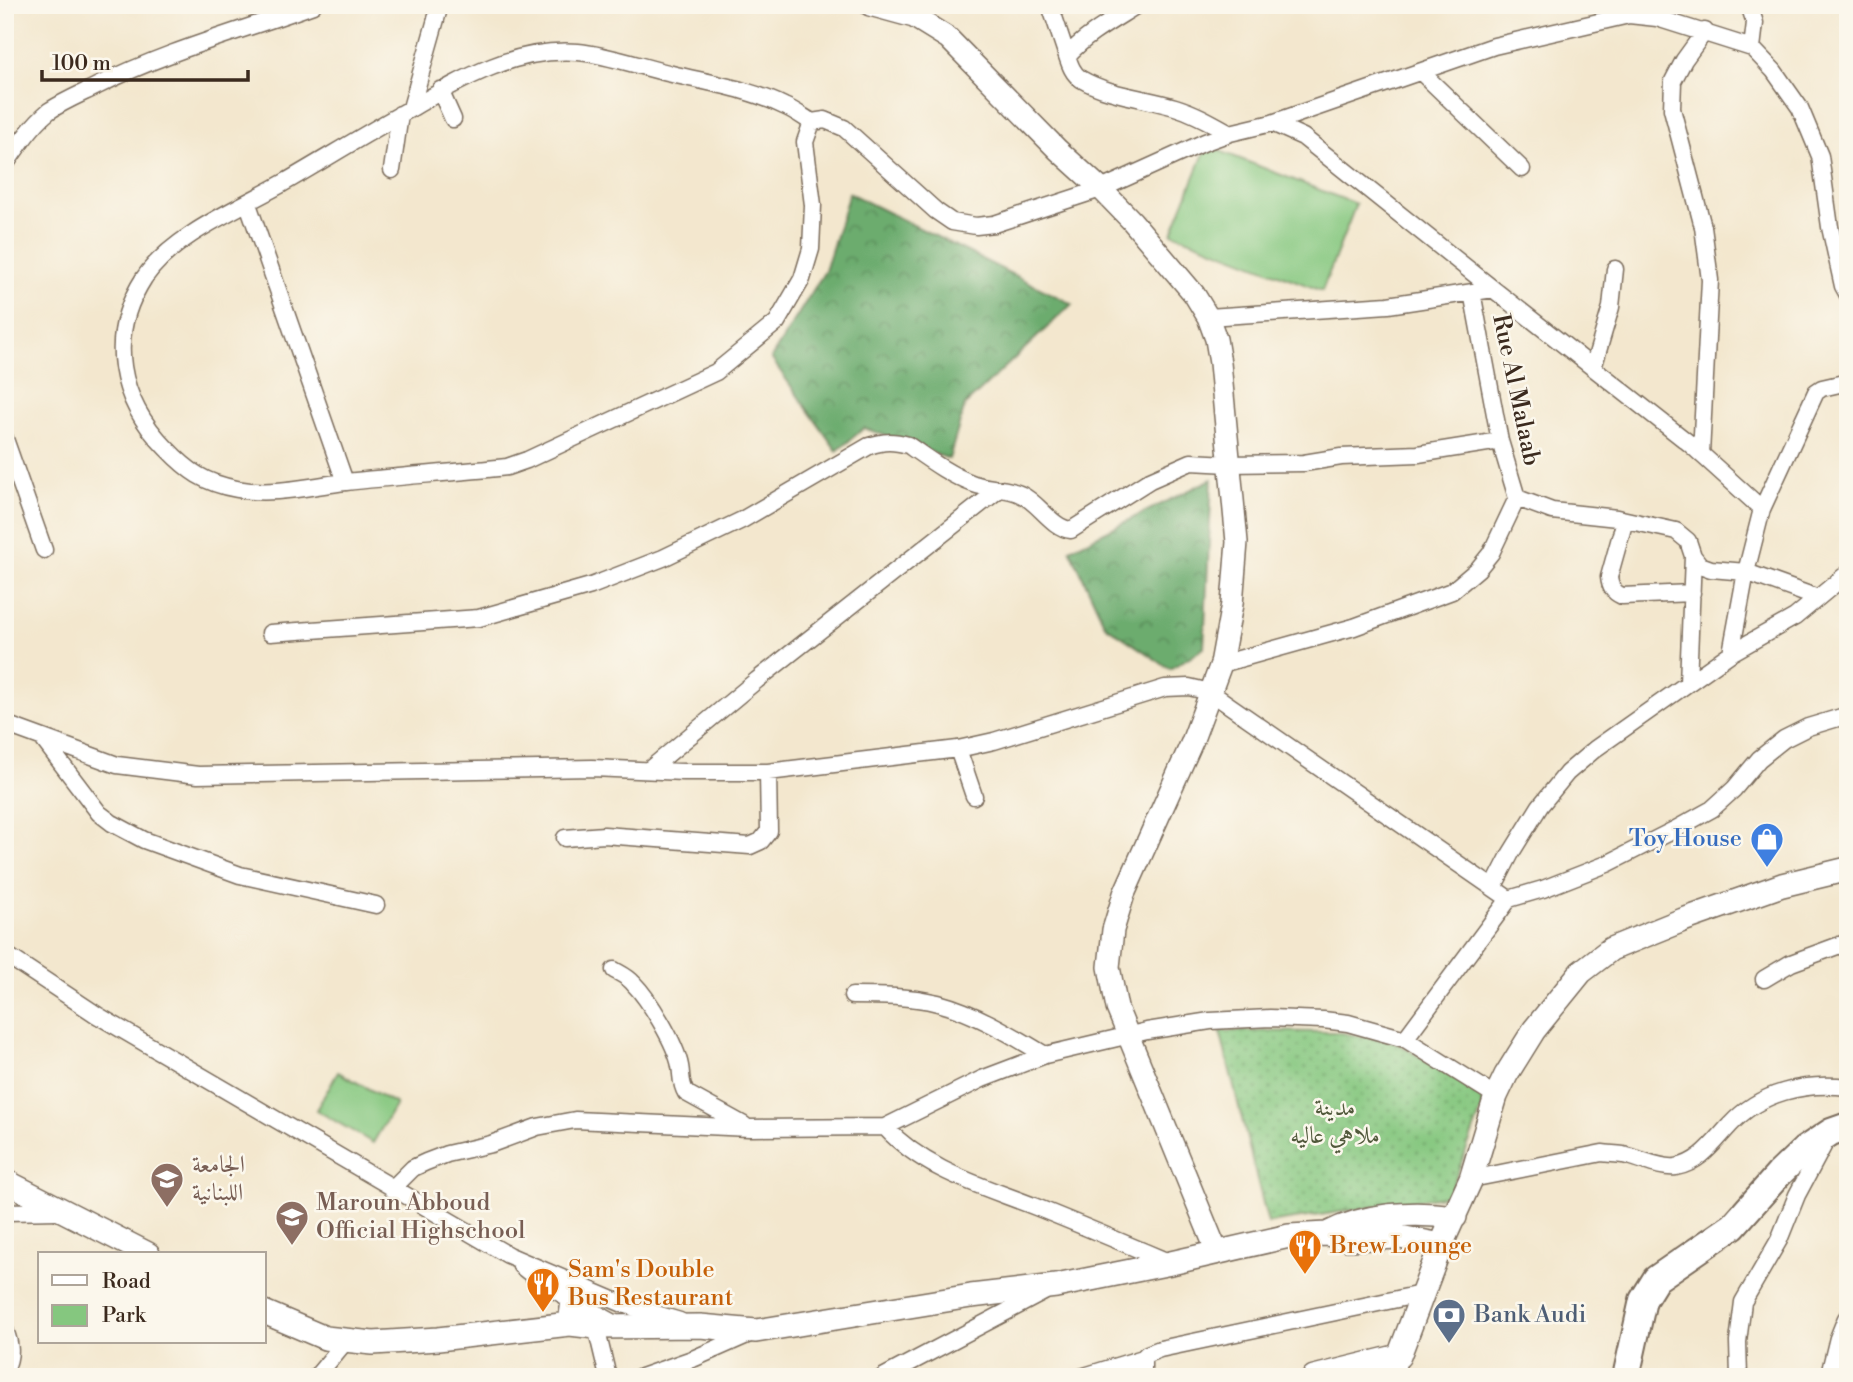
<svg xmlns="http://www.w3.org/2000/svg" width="1853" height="1382" font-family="'Libre Bodoni',Amiri,serif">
<defs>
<pattern id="green-dots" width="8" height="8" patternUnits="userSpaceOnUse" patternTransform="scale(1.75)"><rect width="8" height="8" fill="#85c77f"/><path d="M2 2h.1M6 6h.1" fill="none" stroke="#6ea267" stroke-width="1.8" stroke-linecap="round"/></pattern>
<pattern id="forest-crowns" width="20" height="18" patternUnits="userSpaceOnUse" patternTransform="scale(1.75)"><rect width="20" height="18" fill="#6cac6e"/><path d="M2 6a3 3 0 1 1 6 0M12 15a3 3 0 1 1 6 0" fill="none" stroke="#5a8c5a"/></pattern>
</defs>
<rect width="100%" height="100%" fill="#fbf7ec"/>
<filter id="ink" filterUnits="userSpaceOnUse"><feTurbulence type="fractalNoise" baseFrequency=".0143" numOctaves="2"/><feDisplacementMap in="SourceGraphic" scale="14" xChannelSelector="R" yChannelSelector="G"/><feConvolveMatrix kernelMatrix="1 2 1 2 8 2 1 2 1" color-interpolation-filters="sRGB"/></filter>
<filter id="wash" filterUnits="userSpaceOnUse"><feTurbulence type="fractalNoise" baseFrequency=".00686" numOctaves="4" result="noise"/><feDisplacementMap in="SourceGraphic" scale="28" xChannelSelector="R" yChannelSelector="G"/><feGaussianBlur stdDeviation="1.57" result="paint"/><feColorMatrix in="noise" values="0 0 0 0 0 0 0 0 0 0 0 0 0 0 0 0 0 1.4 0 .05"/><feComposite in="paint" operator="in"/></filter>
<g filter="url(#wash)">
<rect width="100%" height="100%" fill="#f3e7ce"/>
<path fill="url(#green-dots)" stroke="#60784e" stroke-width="2" d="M 1220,1031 L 1336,1032 L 1395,1042 L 1486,1098 L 1449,1195 L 1268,1223 Z"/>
<path fill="url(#forest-crowns)" stroke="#546b46" stroke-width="2" d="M 849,193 L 1072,304 L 965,405 L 949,459 L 864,428 L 837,451 L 771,358 L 825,271 Z
M 1212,479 L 1204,648 L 1170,669 L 1105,625 L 1070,549 Z"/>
<path fill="#85c77f" stroke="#60784e" stroke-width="2" d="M 1207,146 L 1356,204 L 1322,291 L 1172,233 Z
M 338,1072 L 396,1104 L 373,1143 L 316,1110 Z"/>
</g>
<g filter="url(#ink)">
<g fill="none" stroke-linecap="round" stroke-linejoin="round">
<defs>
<path id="minor" d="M 1050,5 L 1067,56
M 1137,5 C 1112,21 1087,34 1067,56 C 1070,65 1073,74 1081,79 C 1108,95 1145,98 1175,107 C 1195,113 1212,123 1230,133
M 1749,5 L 1755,23 L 1752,48
M 1421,72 L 1522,169
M 440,90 L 453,119
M 411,108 L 440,5
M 812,122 L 805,142 L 813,205 L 811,249 L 802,279 L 777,322 L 716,372 L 527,460 L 507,467 C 453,473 399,476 346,482 C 310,486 273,496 237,489 C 204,483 188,471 166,448 C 119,400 106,337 144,278 C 174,234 242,207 287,181 C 328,157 369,132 410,109 C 462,79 516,47 578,52 C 605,54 645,68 672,74 C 709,83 750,89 784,106 C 794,110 803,117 812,122 L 825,120 L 844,128 L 936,211 L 952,222 L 976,226 L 994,224 L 1101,189 L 1205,142 L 1230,133 L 1272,123 L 1494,46 L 1629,15 L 1657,18 L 1752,48 L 1774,71 L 1800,108 L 1820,156 L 1830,227 L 1843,286 L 1848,295
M 1272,123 L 1303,137 L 1493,289
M 5,165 C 18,146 31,126 49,111 C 64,101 81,94 97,86 C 166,51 241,31 313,5
M 392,170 L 400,114
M 248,204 L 345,482
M 1472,292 L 1500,441 L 1517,498
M 1208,317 L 1388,305 L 1493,289 L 1690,444 L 1762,509
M 1593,368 L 1611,307 L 1615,269
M 5,439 L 44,550
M 1701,454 L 1710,280 L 1703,227 L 1672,109 L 1673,81 L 1684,60 L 1705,31
M 1625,520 L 1609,577 C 1610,587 1613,592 1622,596 L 1692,593
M 270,633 L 479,618 L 591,586 L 663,558 L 742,520 L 869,446 C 884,441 893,441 908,445 C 928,459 951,476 974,484 C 990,490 1008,487 1022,495 C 1039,503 1052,528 1071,530 L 1150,480 L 1191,462 L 1229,464 L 1304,463 L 1341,457 L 1418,454 L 1500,441
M 1731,653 L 1746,572 L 1762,509 L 1816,392 L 1822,388 L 1848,382
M 1221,664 L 1354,627 L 1452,591 L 1478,569 L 1491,553 L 1517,498 L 1552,511 L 1617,518 L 1676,531 L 1688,541 L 1693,556 L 1700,565 L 1711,569 L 1746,572 L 1818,598
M 1688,683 L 1693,556
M 5,724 L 117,765 L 198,775 L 592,768 L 684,772 L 768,772 L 958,749 L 994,741 L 1165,688 L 1189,687 L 1210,692 L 1509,899
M 42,738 L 99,813 L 112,823 L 144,840 L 240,875 L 376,905
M 958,749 L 974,796
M 650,769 L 757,680 L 997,491
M 565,838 L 604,835 L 750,846 L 761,841 L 769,831 L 768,772
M 1493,888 L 1511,853 L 1540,806 L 1567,773 L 1595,749 L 1731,653 L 1795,617 L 1848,573
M 5,954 L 97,1015 L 508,1255 L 623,1304 L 680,1321
M 614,970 C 621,974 628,977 633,983 C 649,999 676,1044 680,1066 C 682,1076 680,1083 686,1093 L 744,1125
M 1764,979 L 1791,963 L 1848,942
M 852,996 C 880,996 910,996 938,1003 C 976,1013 1012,1035 1045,1055
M 1496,1096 L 1405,1039 L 1509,899 L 1543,889 L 1607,864 L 1674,830 L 1712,809 L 1734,789 L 1759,759 L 1784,739 L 1808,727 L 1848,715
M 885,1127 C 925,1171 983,1186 1036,1207 C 1081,1225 1126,1244 1171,1263
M 1471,1179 L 1602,1153 C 1609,1154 1616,1154 1623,1155 C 1639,1158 1660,1169 1676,1167 C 1700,1163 1714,1142 1730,1125 C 1760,1092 1805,1082 1848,1087
M 392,1189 L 413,1168 L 426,1162 L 447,1154 L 491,1144 L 537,1127 L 575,1120 L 749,1128 L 885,1127 L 982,1079 L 1045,1055 L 1147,1031 L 1210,1021 L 1270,1018 L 1323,1020 L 1348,1023 L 1405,1039
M 5,1212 L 59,1211
M 521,1266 L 545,1285 L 618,1325
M 596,1327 L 608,1377
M 5,1330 C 11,1345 12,1355 5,1370
M 316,1377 L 345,1342
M 641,1377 L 695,1358 L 754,1332
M 883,1377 L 1044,1292
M 1081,1377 L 1143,1358
M 1143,1377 L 1143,1358 L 1147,1354 L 1160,1349 L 1421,1294
M 1395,1377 L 1399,1356
M 1739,1377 L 1738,1342 L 1743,1302 L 1779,1240 L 1797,1195 L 1828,1137"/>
<path id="tertiary" d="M 870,5 L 914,17 L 948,38 L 1058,150 L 1101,189 L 1132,221 L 1194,294 L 1208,317 L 1216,339 L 1220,363 L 1237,542 L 1232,604 L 1221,664 L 1192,742 L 1124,894 L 1113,930 L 1109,967 L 1117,1008 L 1217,1252
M 1831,1377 L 1840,1340 L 1848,1320"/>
<path id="secondary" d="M 5,1181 L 148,1254
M 1327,1234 C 1365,1214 1412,1211 1455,1217
M 264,1312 L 325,1338 L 373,1343 L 438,1339 L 570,1324 L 596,1327 L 700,1326 L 756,1331 L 971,1296 L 1056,1286 L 1171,1263 L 1289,1236 L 1327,1234 L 1347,1239 L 1400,1237 L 1441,1245
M 570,1324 L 573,1301 L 578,1283
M 1314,1377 L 1399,1356 L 1441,1245 L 1471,1179 L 1496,1096 L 1506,1075 L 1534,1030 L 1581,972 L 1611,949 L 1683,920 L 1782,885 L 1848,869"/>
<path id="primary" d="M 1626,1377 L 1643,1300 L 1656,1279 L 1733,1226 L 1779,1174 L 1804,1150 L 1831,1132 L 1848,1126"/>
</defs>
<use href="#minor" stroke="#7b6c5c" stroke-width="19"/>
<use href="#tertiary" stroke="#7b6c5c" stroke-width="24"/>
<use href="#secondary" stroke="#7b6c5c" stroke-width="26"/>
<use href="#primary" stroke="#7b6c5c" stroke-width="30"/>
<use href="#minor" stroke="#fff" stroke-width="16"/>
<use href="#tertiary" stroke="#fff" stroke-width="21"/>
<use href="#secondary" stroke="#fff" stroke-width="23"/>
<use href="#primary" stroke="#fff" stroke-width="26"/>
</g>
</g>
<defs>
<symbol id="shop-pin" viewBox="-11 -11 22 30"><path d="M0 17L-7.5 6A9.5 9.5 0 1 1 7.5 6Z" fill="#3f7fe0" stroke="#fbf7ec"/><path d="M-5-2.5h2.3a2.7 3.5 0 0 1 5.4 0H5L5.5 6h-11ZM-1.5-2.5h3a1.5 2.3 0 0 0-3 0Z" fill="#fff"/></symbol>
<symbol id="school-pin" viewBox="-11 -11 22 30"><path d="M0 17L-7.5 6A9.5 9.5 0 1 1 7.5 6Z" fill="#8d6e63" stroke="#fbf7ec"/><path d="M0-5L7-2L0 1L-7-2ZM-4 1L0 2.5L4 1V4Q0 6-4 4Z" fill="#fff"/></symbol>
<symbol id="restaurant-pin" viewBox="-11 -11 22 30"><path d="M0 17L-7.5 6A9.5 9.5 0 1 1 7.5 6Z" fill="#e8710a" stroke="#fbf7ec"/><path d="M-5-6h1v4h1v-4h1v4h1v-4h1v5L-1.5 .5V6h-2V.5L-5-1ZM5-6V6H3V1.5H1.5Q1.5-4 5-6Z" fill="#fff"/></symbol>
<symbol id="bank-pin" viewBox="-11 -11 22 30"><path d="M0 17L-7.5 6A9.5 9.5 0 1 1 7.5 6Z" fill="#5c6f8a" stroke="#fbf7ec"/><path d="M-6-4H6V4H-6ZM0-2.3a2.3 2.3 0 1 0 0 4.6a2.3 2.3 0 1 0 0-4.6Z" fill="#fff"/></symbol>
</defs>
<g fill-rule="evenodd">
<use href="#shop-pin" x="1748" y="820" width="38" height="52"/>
<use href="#school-pin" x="148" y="1160" width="38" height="52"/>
<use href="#school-pin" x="273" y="1198" width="38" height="52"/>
<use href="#restaurant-pin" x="1286" y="1227" width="38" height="52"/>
<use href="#restaurant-pin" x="524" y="1265" width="38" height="52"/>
<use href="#bank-pin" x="1430" y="1296" width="38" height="52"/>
</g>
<g text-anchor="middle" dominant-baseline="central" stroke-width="5" stroke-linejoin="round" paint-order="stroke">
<g font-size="24" fill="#3b2a1e" stroke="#fbf7ec">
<text transform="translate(1516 390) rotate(78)">Rue Al Malaab</text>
</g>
<g font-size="24" fill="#366cbe" stroke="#fbf7ec" text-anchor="end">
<text x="1742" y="839">Toy House</text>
</g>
<g font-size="24" fill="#51593b" stroke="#fbf7ec">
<text x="1335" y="1108">مدينة<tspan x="1335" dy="28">ملاهي عاليه</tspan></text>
</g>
<g font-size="24" fill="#785e54" stroke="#fbf7ec" text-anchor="start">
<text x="192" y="1165">الجامعة<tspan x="192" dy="28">اللبنانية</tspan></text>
<text x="316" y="1203">Maroun Abboud<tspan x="316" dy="28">Official Highschool</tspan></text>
</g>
<g font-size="24" fill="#c56008" stroke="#fbf7ec" text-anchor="start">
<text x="1330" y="1246">Brew Lounge</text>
<text x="568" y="1270">Sam's Double<tspan x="568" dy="28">Bus Restaurant</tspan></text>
</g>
<g font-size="24" fill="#4e5e75" stroke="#fbf7ec" text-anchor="start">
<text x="1474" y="1315">Bank Audi</text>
</g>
</g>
<rect width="1853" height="1382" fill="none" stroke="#fbf7ec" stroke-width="28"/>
<rect x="38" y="1252" width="228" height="91" fill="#fbf7ec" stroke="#aea59a" stroke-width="2"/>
<rect x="52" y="1275" width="35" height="10" fill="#ffffff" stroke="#aea59a" stroke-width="2"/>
<text x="102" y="1288" font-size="21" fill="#3b2a1e">Road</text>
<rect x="52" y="1305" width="35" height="21" fill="#85c77f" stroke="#aea59a" stroke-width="2"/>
<text x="102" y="1322" font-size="21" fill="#3b2a1e">Park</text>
<path d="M42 70v10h206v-10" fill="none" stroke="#3b2a1e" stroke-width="3.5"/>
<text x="52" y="70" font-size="21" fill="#3b2a1e" stroke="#fbf7ec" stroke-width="5" paint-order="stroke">100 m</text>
</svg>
